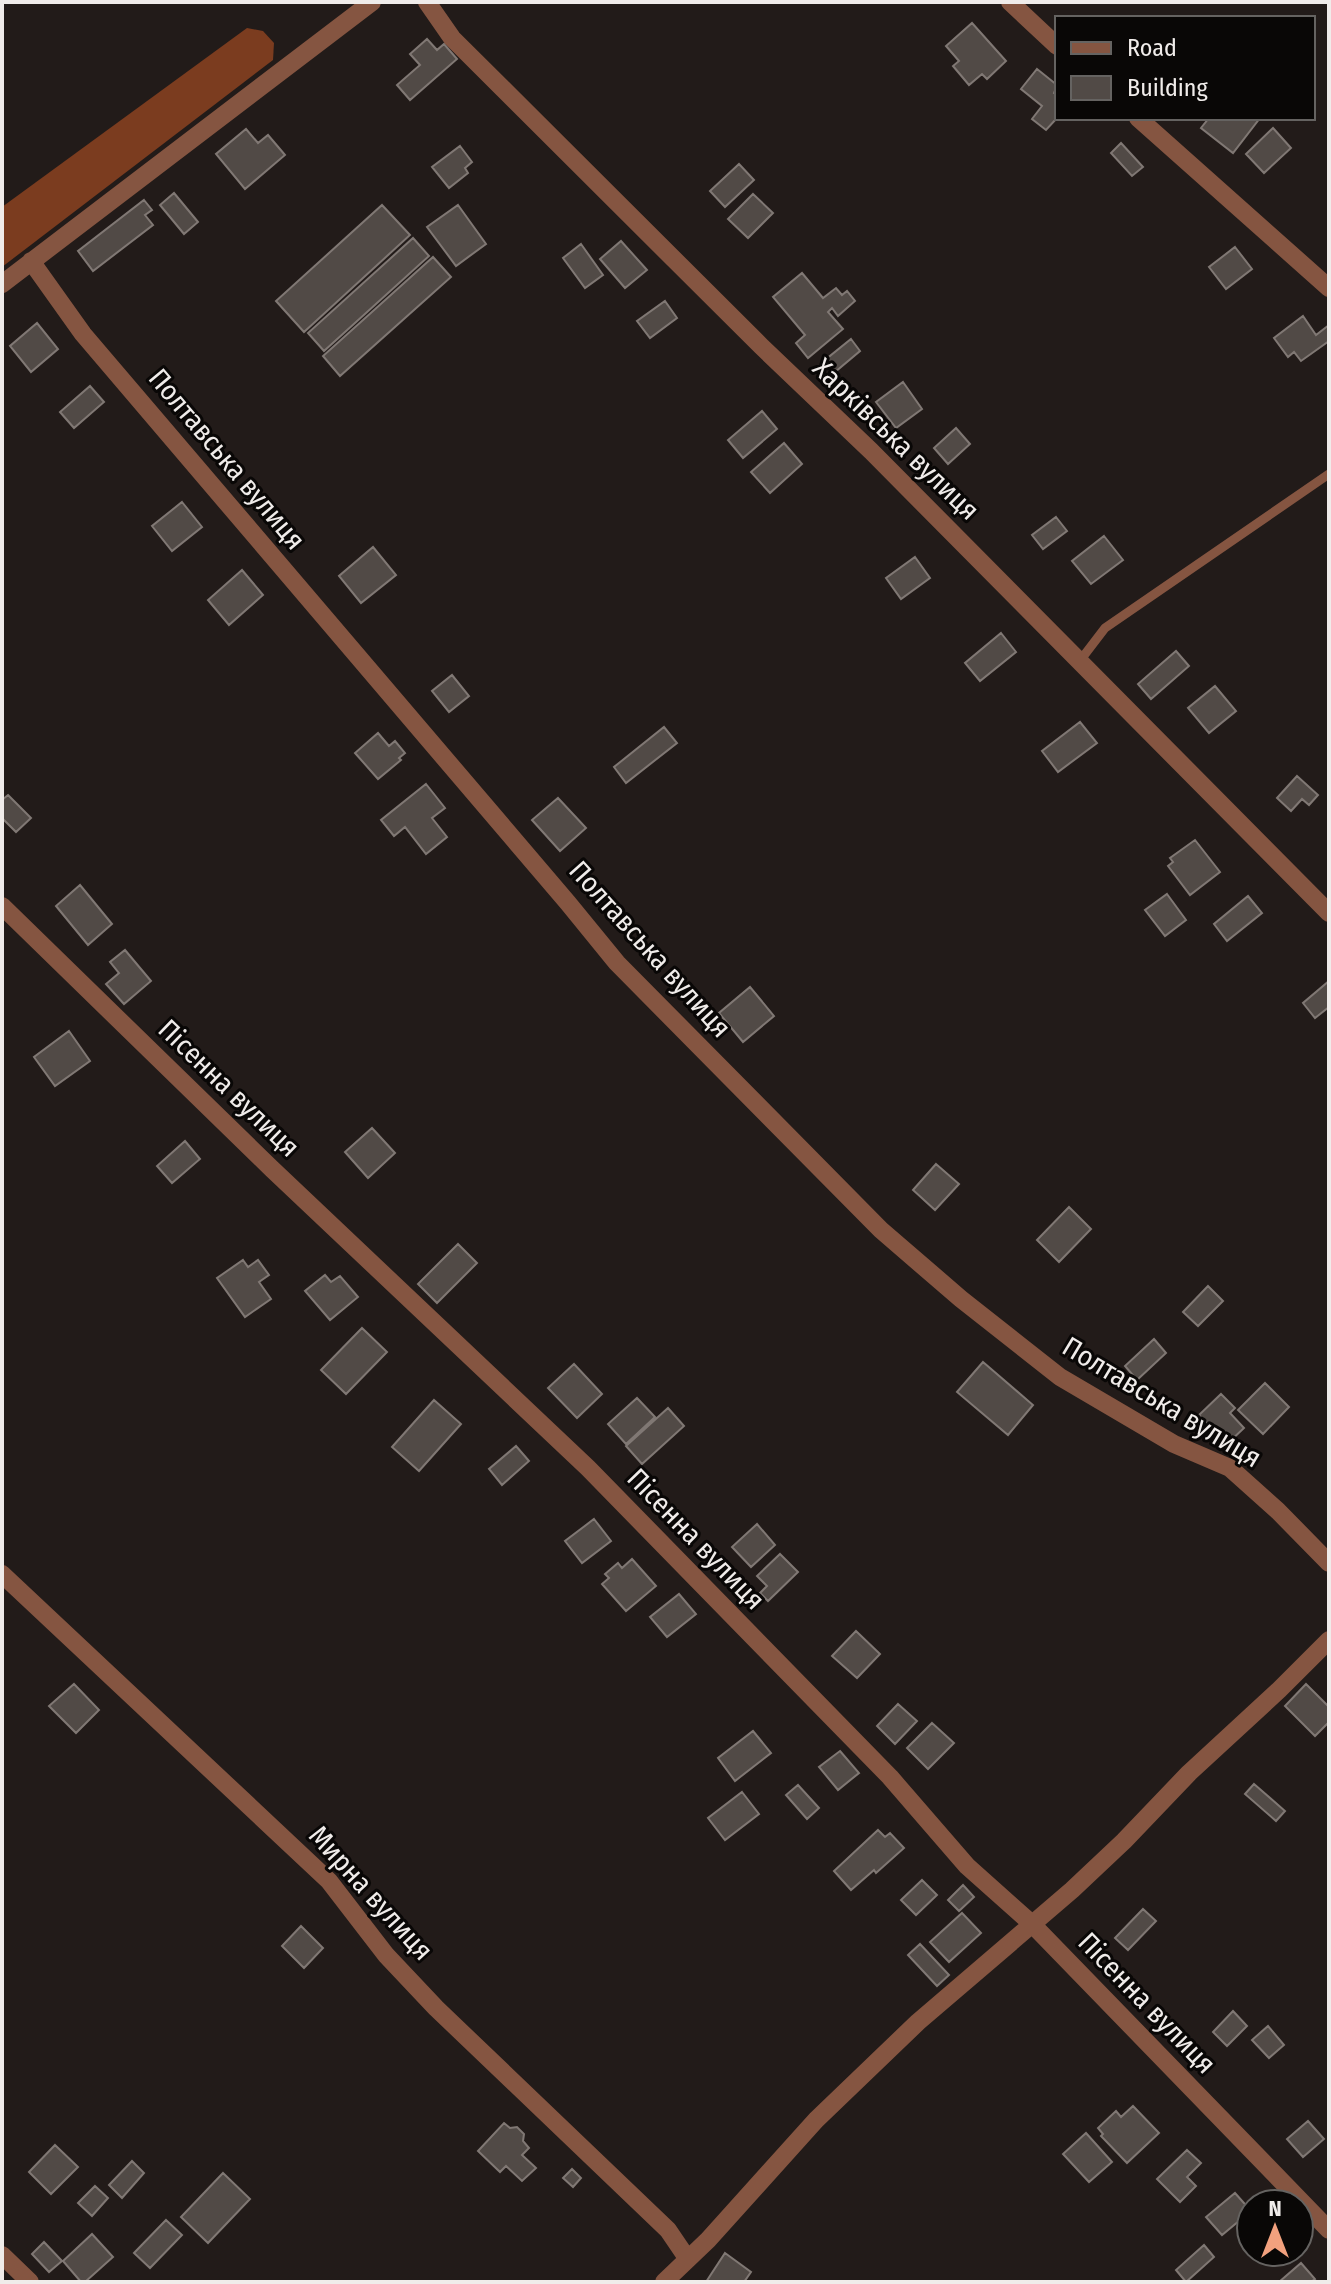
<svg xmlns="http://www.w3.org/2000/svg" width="1331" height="2284" font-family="'Fira Sans Condensed',sans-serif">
<rect width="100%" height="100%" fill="#221b19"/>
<path fill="#7b3c1f" d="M 247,28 L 263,31 L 274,43 L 273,60 L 2,267 L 2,207 Z"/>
<path fill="#514a46" stroke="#807874" stroke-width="2" d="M 972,23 L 1006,61 L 987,79 L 982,74 L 969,85 L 953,66 L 959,61 L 946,46 Z
M 427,39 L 437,50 L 444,44 L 457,59 L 410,100 L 397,85 L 420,65 L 410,54 Z
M 1037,69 L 1057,85 L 1054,93 L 1057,95 L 1057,118 L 1046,130 L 1032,119 L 1042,106 L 1021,89 Z
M 1209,118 L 1260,118 L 1233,153 L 1201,128 Z
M 1273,128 L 1291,148 L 1264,173 L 1246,154 Z
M 246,129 L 258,143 L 268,135 L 285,155 L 245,189 L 216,154 Z
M 1121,143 L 1143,167 L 1132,176 L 1111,153 Z
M 460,146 L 472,162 L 465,168 L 468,173 L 449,188 L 432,167 Z
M 739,164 L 754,180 L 725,207 L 710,191 Z
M 174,193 L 198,222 L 184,234 L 160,205 Z
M 753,194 L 773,213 L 748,238 L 728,219 Z
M 144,200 L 152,210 L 145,215 L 153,225 L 93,271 L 78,251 Z
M 382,205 L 410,235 L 304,332 L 276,301 Z
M 458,205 L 486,244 L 456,266 L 427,227 Z
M 413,238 L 429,256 L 324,351 L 308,333 Z
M 621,241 L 647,270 L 625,288 L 600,259 Z
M 581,244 L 603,275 L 585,288 L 563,258 Z
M 1235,247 L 1252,269 L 1226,289 L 1209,267 Z
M 433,257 L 451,277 L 340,376 L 323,356 Z
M 802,273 L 823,298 L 836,288 L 842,295 L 847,291 L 855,301 L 838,316 L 832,308 L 828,312 L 843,329 L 808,358 L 796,343 L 805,335 L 773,297 Z
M 665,301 L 677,318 L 650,338 L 637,321 Z
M 1303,316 L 1316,335 L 1329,325 L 1329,341 L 1301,361 L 1294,352 L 1288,357 L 1274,338 Z
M 37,323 L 58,349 L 31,372 L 10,346 Z
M 851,339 L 860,351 L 835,372 L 825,360 Z
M 903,382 L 922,409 L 896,428 L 876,402 Z
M 90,386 L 104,402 L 74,428 L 60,412 Z
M 762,411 L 777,429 L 743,458 L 728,440 Z
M 956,428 L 970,444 L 948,464 L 934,448 Z
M 784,443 L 802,464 L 770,493 L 751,472 Z
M 182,502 L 202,527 L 172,551 L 152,526 Z
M 1056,517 L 1067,531 L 1043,549 L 1032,535 Z
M 1104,536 L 1123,560 L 1091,584 L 1072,561 Z
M 373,547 L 396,575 L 361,603 L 339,576 Z
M 915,557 L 930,578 L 901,599 L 886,578 Z
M 242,570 L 263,595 L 229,625 L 208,600 Z
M 1001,633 L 1016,652 L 980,681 L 965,663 Z
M 1176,651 L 1189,666 L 1151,699 L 1138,684 Z
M 452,675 L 469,696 L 449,712 L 432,691 Z
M 1215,686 L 1236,711 L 1209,733 L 1188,708 Z
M 1080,722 L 1097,743 L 1058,772 L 1042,751 Z
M 664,727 L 677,743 L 626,783 L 614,767 Z
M 378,733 L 389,746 L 395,741 L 405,753 L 399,758 L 401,760 L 378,779 L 355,753 Z
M 1297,776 L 1318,795 L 1309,805 L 1302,799 L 1291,811 L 1277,798 Z
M 426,784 L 445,808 L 432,818 L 447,837 L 426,854 L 405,827 L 394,836 L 381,820 Z
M 8,795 L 31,818 L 16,832 L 2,818 L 2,800 Z
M 558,798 L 586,828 L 560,851 L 532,820 Z
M 1195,840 L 1220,872 L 1190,895 L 1168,866 L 1173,862 L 1170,858 Z
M 80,885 L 112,924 L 88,945 L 56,906 Z
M 1167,894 L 1186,920 L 1165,936 L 1145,910 Z
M 1248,896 L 1262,913 L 1227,941 L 1214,924 Z
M 125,950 L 151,981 L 124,1004 L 106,984 L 119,973 L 110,962 Z
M 1329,981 L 1329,1007 L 1315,1018 L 1303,1003 Z
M 750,987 L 774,1016 L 743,1042 L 719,1013 Z
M 69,1031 L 90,1061 L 55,1086 L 34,1057 Z
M 372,1128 L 395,1153 L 368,1178 L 345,1152 Z
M 185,1141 L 200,1159 L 172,1183 L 157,1166 Z
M 936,1164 L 959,1184 L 935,1210 L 913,1190 Z
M 1069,1207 L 1091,1229 L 1059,1262 L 1037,1240 Z
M 458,1244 L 477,1263 L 437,1303 L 418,1284 Z
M 243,1260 L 248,1267 L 258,1260 L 269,1275 L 259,1282 L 271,1299 L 245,1317 L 217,1278 Z
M 325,1275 L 331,1282 L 340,1276 L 358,1297 L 330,1320 L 305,1291 Z
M 1208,1286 L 1223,1301 L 1198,1326 L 1183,1312 Z
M 362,1328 L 387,1352 L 346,1394 L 321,1370 Z
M 1154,1339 L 1166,1353 L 1137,1380 L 1125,1366 Z
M 983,1362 L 1033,1405 L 1008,1435 L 957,1392 Z
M 574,1364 L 602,1394 L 577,1418 L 548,1388 Z
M 1265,1383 L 1289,1407 L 1263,1434 L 1238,1410 Z
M 1221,1394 L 1235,1408 L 1230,1413 L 1244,1428 L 1227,1444 L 1199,1415 Z
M 637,1398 L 655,1417 L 626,1444 L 608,1424 Z
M 434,1400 L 461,1424 L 419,1471 L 392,1447 Z
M 668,1408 L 684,1426 L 642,1464 L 626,1446 Z
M 516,1446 L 529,1461 L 502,1485 L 489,1469 Z
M 594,1519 L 611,1541 L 582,1563 L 565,1541 Z
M 757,1524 L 775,1545 L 751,1567 L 732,1547 Z
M 780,1554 L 798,1572 L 768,1601 L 760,1593 L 767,1586 L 757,1576 Z
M 632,1559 L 656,1586 L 626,1611 L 602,1584 L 609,1578 L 605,1574 L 618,1563 L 622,1568 Z
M 679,1594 L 696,1614 L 667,1637 L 650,1617 Z
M 856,1631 L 880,1654 L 857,1678 L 832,1656 Z
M 74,1684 L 99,1710 L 76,1733 L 49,1706 Z
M 1306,1684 L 1329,1707 L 1329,1722 L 1315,1736 L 1285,1706 Z
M 898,1704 L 917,1721 L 895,1744 L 877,1726 Z
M 932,1723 L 954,1743 L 928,1769 L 907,1748 Z
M 753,1731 L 771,1753 L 735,1781 L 718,1758 Z
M 840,1751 L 859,1773 L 838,1790 L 819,1767 Z
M 1254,1784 L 1285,1811 L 1276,1821 L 1245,1794 Z
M 798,1785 L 819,1808 L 807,1819 L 786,1795 Z
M 742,1792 L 759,1814 L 725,1840 L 708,1818 Z
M 878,1830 L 885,1837 L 890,1833 L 904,1848 L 876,1873 L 874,1870 L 851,1890 L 834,1871 Z
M 922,1880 L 937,1895 L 916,1915 L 901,1900 Z
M 963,1885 L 974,1897 L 959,1911 L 948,1900 Z
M 1143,1909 L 1156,1921 L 1128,1950 L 1115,1938 Z
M 962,1913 L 981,1933 L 949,1962 L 930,1942 Z
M 301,1926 L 323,1948 L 304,1968 L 282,1946 Z
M 920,1944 L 949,1975 L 937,1986 L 908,1955 Z
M 1233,2011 L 1247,2026 L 1227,2046 L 1213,2032 Z
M 1268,2026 L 1284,2045 L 1269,2058 L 1252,2040 Z
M 1133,2106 L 1159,2133 L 1127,2163 L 1101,2136 L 1103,2134 L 1098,2128 L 1116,2111 L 1121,2117 Z
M 1308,2121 L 1324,2139 L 1303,2157 L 1287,2139 Z
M 504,2123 L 510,2128 L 517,2127 L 524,2134 L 523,2141 L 529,2148 L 522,2155 L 536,2168 L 522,2181 L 506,2166 L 500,2172 L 478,2151 Z
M 1086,2133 L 1112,2162 L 1089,2182 L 1063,2154 Z
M 55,2145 L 78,2167 L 51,2194 L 29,2172 Z
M 1187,2150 L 1201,2163 L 1187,2177 L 1196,2186 L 1180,2202 L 1157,2179 Z
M 132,2161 L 144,2173 L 122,2198 L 109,2185 Z
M 572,2169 L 581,2178 L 573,2187 L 563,2178 Z
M 223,2173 L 250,2199 L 208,2243 L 181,2217 Z
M 95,2186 L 108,2198 L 92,2216 L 78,2203 Z
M 1235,2193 L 1251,2211 L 1222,2235 L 1206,2217 Z
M 166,2220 L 182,2235 L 150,2268 L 134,2253 Z
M 92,2234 L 113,2257 L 85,2282 L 81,2282 L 63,2261 Z
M 44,2242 L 62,2261 L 49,2272 L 32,2254 Z
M 1204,2245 L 1214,2257 L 1186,2282 L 1176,2270 Z
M 725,2253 L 751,2272 L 744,2282 L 706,2282 Z
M 1301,2263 L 1315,2279 L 1311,2282 L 1279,2282 Z"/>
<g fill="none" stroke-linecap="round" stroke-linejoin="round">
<path stroke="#855541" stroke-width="9" d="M 1079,662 L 1105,628 L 1329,474"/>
<path stroke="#855541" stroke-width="18" d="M 427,2 L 452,38 L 761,346 L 871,451 L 1329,913
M 1010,2 L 1057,46
M 1138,118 L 1329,288
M 31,261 L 83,334 L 568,903 L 617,963 L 881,1230 L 961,1299 L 1060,1377 L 1174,1444 L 1230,1468 L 1278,1511 L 1329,1563
M 2,284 L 372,2
M 2,906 L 272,1169 L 588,1468 L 890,1777 L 967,1866 L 1032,1924 L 1329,2230
M 2,1574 L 329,1881 L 386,1955 L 436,2008 L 668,2230 L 687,2258
M 2,2255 L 30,2282
M 664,2282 L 708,2240 L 816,2120 L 918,2022 L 1072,1890 L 1124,1841 L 1189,1773 L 1279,1690 L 1329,1640"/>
</g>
<g text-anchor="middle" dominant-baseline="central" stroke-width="6" stroke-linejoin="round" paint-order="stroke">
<g font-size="28" fill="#f0ecea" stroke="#090706">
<text transform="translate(896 439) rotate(44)">Харківська вулиця</text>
<text transform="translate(227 459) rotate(50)">Полтавська вулиця</text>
<text transform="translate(650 949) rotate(48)">Полтавська вулиця</text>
<text transform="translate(229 1088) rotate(44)">Пісенна вулиця</text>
<text transform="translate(1162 1402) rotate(31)">Полтавська вулиця</text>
<text transform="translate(696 1539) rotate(46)">Пісенна вулиця</text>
<text transform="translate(371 1893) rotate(48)">Мирна вулиця</text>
<text transform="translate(1147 2003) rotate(46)">Пісенна вулиця</text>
</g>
</g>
<rect width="1331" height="2284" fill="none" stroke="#f0ecea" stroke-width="8"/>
<rect x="1055" y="16" width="260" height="104" fill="#090706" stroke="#656361" stroke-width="2"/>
<rect x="1071" y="42" width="40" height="12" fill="#855541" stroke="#656361" stroke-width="2"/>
<text x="1127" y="56" font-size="24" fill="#f0ecea">Road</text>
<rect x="1071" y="76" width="40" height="24" fill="#514a46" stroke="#656361" stroke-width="2"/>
<text x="1127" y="96" font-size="24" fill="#f0ecea">Building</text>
<g transform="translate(1275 2228)"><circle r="38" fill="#090706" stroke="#656361" stroke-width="2"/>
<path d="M0-6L14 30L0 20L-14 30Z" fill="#f2a17e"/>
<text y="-12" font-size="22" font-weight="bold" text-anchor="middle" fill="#f0ecea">N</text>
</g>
</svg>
